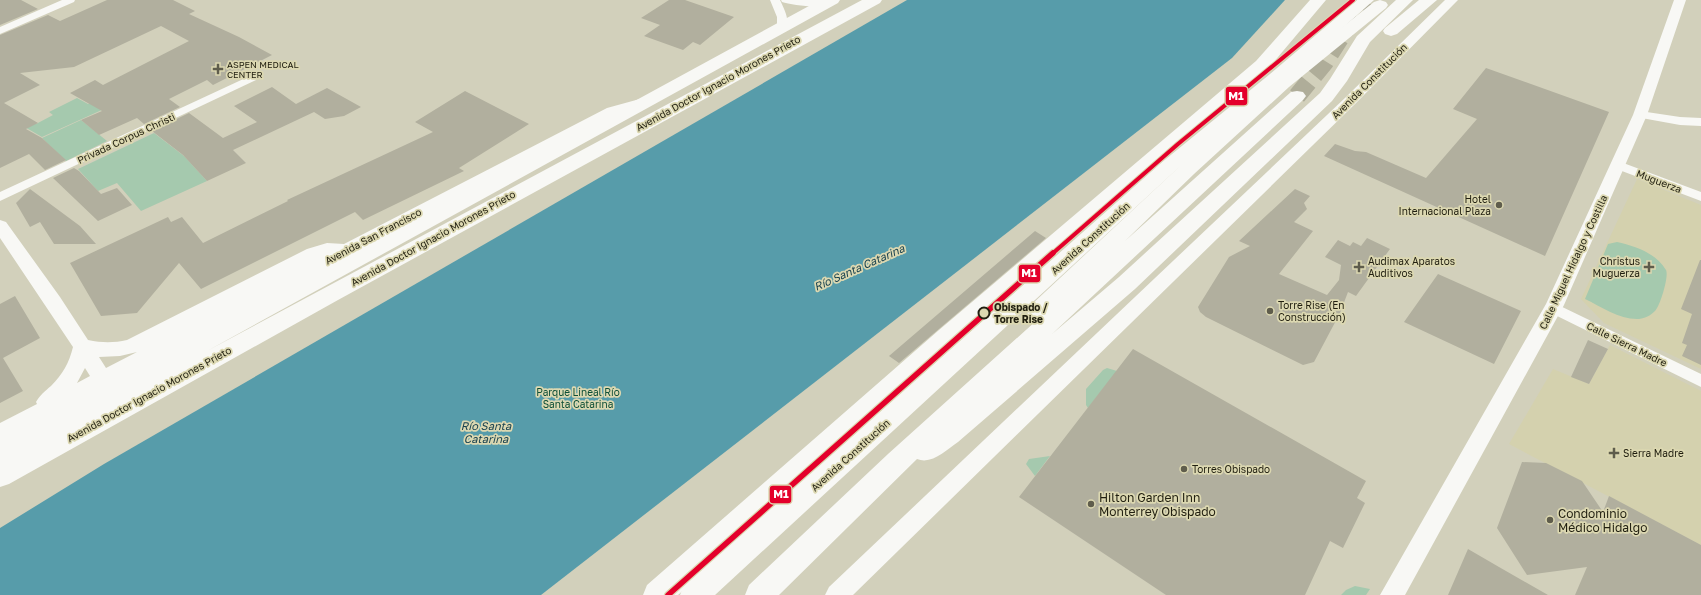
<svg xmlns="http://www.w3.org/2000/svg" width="1701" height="595" font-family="'Golos Text',sans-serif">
<rect width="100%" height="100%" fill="#d2d0bb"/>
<path fill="#d4d1ae" d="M 1637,179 L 1701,205 L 1701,369 L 1604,323 L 1581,299 Z
M 1610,345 L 1701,391 L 1701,545 L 1509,444 L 1553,369 L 1589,384 Z"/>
<path fill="#a5c9ae" d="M 105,96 L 115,104 L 42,137 L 23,126 L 32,122 L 36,124 L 53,115 L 49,112 L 77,98 L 88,104 Z
M 81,120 L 107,141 L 66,161 L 42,138 Z
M 154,133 L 184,156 L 207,181 L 141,211 L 117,183 L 98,191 L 78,169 Z
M 1617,242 C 1635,246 1656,253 1666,270 C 1669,276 1661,302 1657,308 C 1654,314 1646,318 1639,319 C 1620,320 1602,307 1585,299 L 1608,244 Z
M 1107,368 L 1117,371 L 1088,408 L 1086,405 L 1086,389 L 1103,370 Z
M 1050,456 L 1035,476 L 1026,464 L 1029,459 Z
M 1355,586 L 1370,589 L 1366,595 L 1341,595 L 1346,590 Z"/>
<path fill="#579caa" d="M 907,0 L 1285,0 L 1232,58 L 541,595 L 0,595 L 0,528 L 104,464 Z"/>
<path fill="#b1af9e" d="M 0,0 L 21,0 L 38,9 L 0,25 Z
M 107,0 L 173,0 L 195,11 L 189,14 L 239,37 L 272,55 L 213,85 L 207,80 L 169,99 L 180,107 L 144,124 L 137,118 L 99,135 L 81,120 L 102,111 L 70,93 L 95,80 L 103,85 L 189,41 L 161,26 L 74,67 L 20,73 L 40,85 L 4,103 L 38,123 L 26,129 L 42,138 L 66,160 L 45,170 L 29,154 L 0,168 L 0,35 L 48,15 L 60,21 Z
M 669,0 L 685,0 L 734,17 L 700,45 L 693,42 L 683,50 L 644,36 L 660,25 L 641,18 Z
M 1486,68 L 1609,112 L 1545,256 L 1324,156 L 1335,144 L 1355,151 L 1366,152 L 1426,178 L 1477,119 L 1453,109 Z
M 272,87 L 296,104 L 327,88 L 361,107 L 344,116 L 325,119 L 314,112 L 233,150 L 246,163 L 207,181 L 183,155 L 152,131 L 189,113 L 223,138 L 257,122 L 234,106 Z
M 465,91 L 529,124 L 459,168 L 464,171 L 363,220 L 355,212 L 201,289 L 179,263 L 137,313 L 101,316 L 70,263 L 168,217 L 171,222 L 182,217 L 203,243 L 288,201 L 287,200 L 433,132 L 415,122 Z
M 74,168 L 79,171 L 101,194 L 117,188 L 132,205 L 98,221 L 53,178 Z
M 30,189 L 80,226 L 96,244 L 54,244 L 40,222 L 30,227 L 16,203 Z
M 1295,189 L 1310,196 L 1304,203 L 1307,209 L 1294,222 L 1313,231 L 1279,274 L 1327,295 L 1339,280 L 1341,265 L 1325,257 L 1338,240 L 1350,246 L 1353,242 L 1361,246 L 1367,238 L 1390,249 L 1356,296 L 1348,292 L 1340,313 L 1314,362 L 1303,365 L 1206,317 L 1200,312 L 1198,307 L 1229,257 L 1250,246 L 1239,241 Z
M 1035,231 L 1046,238 L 899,363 L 889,356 Z
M 1700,260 L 1701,260 L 1701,365 L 1682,356 L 1687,345 L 1682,343 L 1692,314 L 1681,309 Z
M 1438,274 L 1521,311 L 1494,364 L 1404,322 Z
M 15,296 L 40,338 L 3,358 L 23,391 L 0,403 L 0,304 Z
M 1588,340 L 1608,349 L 1589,384 L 1571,377 Z
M 1133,349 L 1366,481 L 1357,498 L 1365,503 L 1343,548 L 1330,541 L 1305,595 L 1166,595 L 1019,497 Z
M 1522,462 L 1546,463 L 1582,481 L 1603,512 L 1609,496 L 1701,545 L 1701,595 L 1575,595 L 1587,567 L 1527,575 L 1497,528 Z
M 1468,549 L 1499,567 L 1548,595 L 1448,595 Z"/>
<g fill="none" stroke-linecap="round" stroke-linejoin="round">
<path stroke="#afad99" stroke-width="18" stroke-dasharray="18 9" stroke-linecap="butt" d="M 1297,96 L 1325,62 L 1364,0"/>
<path fill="#f8f8f5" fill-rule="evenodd" d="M 62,0 L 75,0 L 74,2 L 0,34 L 0,27 Z
M 770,0 L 780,0 C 784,9 790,19 786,28 L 778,28 L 777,26 L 777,17 Z
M 781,0 L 826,0 L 831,3 C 824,10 792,5 782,2 Z
M 252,75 L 257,78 L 256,80 L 0,201 L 0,192 Z
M 1640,111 L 1680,117 L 1701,118 L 1701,126 L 1680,125 L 1636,117 L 1634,115 L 1636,113 Z
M 1618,161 L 1701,192 L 1701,201 L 1614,168 L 1612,165 L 1614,162 Z
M 1554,303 L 1701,374 L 1701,387 L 1549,312 L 1547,308 L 1549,304 Z"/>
<path fill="#f8f8f5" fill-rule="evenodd" d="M 1445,0 L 1458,0 L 1356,103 L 853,595 L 825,595 L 829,587 L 1346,97 Z
M 1674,0 L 1686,0 L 1647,115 L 1564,305 L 1405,595 L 1380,595 L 1546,304 L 1633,115 Z
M 647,97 L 652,98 L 654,101 L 652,104 L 617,114 L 569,138 L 0,442 L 0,423 L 37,404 L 36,402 C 40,395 45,391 51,386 C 63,374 69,363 73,347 L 0,238 L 0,220 L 6,222 L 60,297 L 88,340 C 102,343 114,343 127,340 L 307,249 L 327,243 L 344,244 L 607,108 ZM 137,352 L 106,368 L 99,357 L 120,356 ZM 85,368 L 90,376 L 77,383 Z"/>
<path fill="#f8f8f5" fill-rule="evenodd" d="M 1357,0 L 1374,0 L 1282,82 L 1175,171 L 715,595 L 680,595 L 684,585 L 1161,163 L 1270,74 Z"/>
<path fill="#f8f8f5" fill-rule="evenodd" d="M 820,0 L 840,0 L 838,3 L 207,351 L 862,0 L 882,0 L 880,3 L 338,300 L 9,484 L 0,487 L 0,463 L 1,462 L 0,463 L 0,440 L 609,115 Z
M 1310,0 L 1326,0 L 1268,69 L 955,342 L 678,595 L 643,595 L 647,585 L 939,330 L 1256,61 Z
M 1380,0 L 1386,2 L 1388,5 L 1386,8 L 1289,87 L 1194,174 L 1125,241 L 1291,92 L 1297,91 L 1303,92 L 1306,96 L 1303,100 L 1052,334 L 1119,277 L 1320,93 L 1330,79 L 1357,36 L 1396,0 L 1413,0 L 1370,42 L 1347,81 L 1332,101 L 1135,289 L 958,442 C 946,450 932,465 917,459 L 779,595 L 745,595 L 749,585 L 888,454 L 1037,320 L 1030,318 L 1027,312 L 1030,306 L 1180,166 L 1277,79 L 1374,2 Z
M 1419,0 L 1437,0 L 1397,34 L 1391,36 L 1385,34 L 1383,31 L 1385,28 Z"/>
<defs>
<path id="metro-1-far1" d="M 1052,254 L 1178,144 L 1353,0"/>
<path id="metro-1" d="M 668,595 L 1053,253"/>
</defs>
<use href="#metro-1-far1" stroke="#dcd8b1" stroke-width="6"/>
<use href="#metro-1" stroke="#dcd8b1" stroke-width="8"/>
<use href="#metro-1-far1" stroke="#e4002b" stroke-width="4"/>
<use href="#metro-1" stroke="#e4002b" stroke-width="5.5"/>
</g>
<g fill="#5f5d4c" stroke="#dcd8b1" stroke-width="1.5">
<path d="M216 63h4v4h4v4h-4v4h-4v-4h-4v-4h4z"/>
<circle cx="1499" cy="205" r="4"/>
<path d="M1357 261h4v4h4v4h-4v4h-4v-4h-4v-4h4z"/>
<path d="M1647 261h4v4h4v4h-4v4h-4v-4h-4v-4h4z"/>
<circle cx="1270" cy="311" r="4"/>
<path d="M1612 447h4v4h4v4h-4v4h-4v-4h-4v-4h4z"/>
<circle cx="1184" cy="469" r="4"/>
<circle cx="1091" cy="504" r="4"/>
<circle cx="1550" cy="520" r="4"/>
</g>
<circle fill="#dcd8b1" stroke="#211f10" stroke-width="2" cx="984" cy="313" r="5.5"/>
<g text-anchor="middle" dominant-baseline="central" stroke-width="3.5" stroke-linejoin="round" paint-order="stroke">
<g font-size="9" fill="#211f10" stroke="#dcd8b1" text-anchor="start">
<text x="227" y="64">ASPEN MEDICAL<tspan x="227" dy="10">CENTER</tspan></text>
</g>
<g font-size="10" fill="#211f10" stroke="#dcd8b1">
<text transform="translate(1369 81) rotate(-45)">Avenida Constitución</text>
<text transform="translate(718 83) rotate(-29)">Avenida Doctor Ignacio Morones Prieto</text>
<text transform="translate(126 138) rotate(-25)">Privada Corpus Christi</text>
<text transform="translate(1659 181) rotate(21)">Muguerza</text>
<text transform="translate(373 236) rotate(-28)">Avenida San Francisco</text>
<text transform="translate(433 238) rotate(-29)">Avenida Doctor Ignacio Morones Prieto</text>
<text transform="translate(1090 238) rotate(-42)">Avenida Constitución</text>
<text transform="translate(1573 262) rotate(-65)">Calle Miguel Hidalgo y Costilla</text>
<text transform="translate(1627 344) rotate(26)">Calle Sierra Madre</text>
<text transform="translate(149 394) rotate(-29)">Avenida Doctor Ignacio Morones Prieto</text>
<text transform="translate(850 455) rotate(-42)">Avenida Constitución</text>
</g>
<g font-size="10" fill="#211f10" stroke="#dcd8b1" text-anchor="start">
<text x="1491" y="199" text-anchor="end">Hotel<tspan x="1491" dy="12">Internacional Plaza</tspan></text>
<text x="1368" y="261">Audimax Aparatos<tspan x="1368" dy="12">Auditivos</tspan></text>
<text x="1640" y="261" text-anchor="end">Christus<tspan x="1640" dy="12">Muguerza</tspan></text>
<text x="1278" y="305">Torre Rise (En<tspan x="1278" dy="12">Construcción)</tspan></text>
<text x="1623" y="453">Sierra Madre</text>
<text x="1192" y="469">Torres Obispado</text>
</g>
<g font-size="10" font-weight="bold" fill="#211f10" stroke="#dcd8b1" text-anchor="start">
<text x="994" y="307">Obispado /<tspan x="994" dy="12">Torre Rise</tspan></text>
</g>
<g font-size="10" fill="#0e4f37" stroke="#dcd8b1">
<text x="578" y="392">Parque Lineal Río<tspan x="578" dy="12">Santa Catarina</tspan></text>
</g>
<g font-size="11" font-style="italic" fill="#19424f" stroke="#dcd8b1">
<text transform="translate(859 267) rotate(-24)">Río Santa Catarina</text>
<text x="486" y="425">Río Santa<tspan x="486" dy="13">Catarina</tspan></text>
</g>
<g font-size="12" fill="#211f10" stroke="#dcd8b1" text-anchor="start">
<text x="1099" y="497">Hilton Garden Inn<tspan x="1099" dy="14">Monterrey Obispado</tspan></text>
<text x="1558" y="513">Condominio<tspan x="1558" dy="14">Médico Hidalgo</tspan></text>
</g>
</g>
<g stroke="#dcd8b1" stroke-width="1.5">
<rect x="1225" y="86" width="23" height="20" rx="4" fill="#e4002b"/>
<rect x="1018" y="264" width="23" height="19" rx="4" fill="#e4002b"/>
<rect x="769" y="485" width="23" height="19" rx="4" fill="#e4002b"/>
</g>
<g font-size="11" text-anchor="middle" font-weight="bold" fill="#fff">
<text x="1236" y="100">M1</text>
<text x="1029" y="277">M1</text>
<text x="781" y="498">M1</text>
</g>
</svg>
